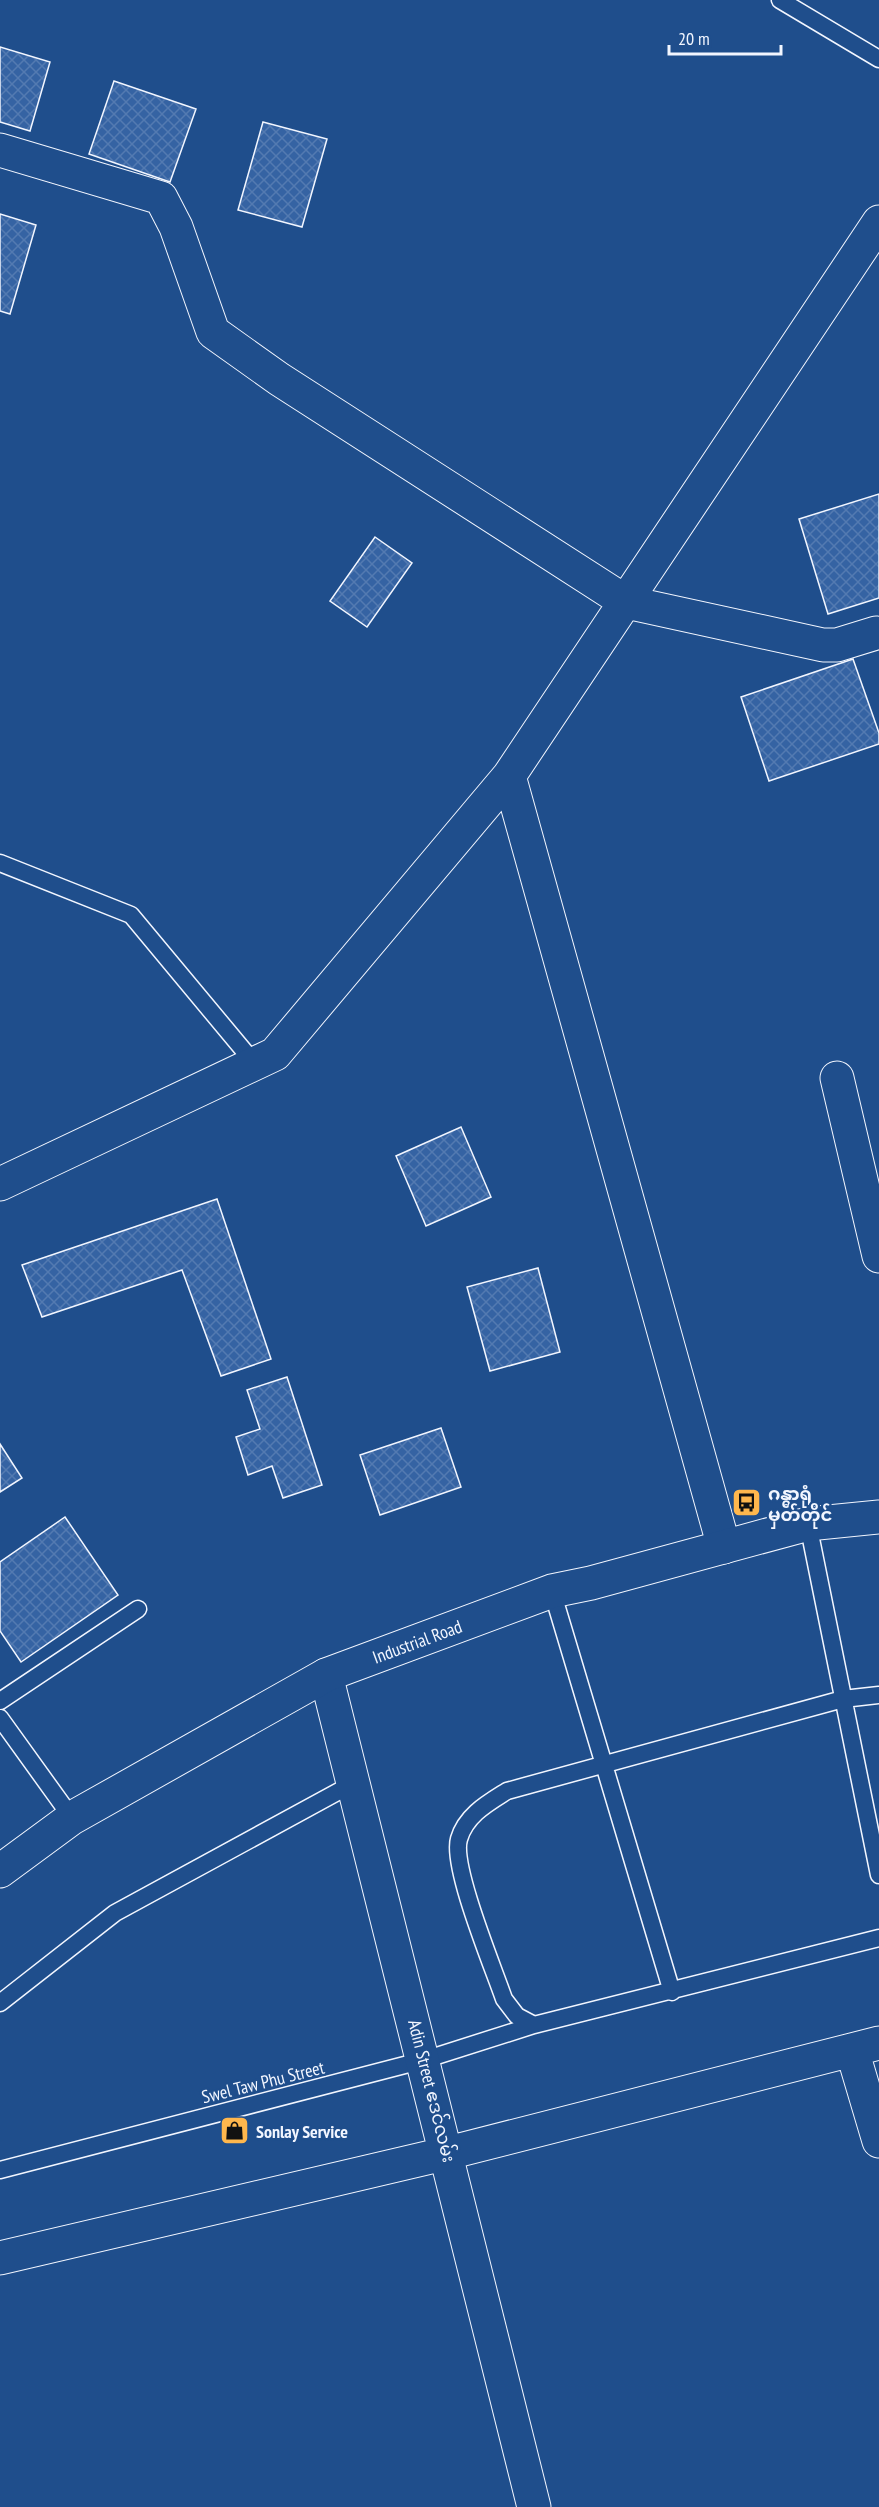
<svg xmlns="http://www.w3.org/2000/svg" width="879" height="2507" font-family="'PT Sans Narrow','Noto Sans Myanmar',sans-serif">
<defs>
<pattern id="building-cross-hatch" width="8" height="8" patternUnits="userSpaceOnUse" patternTransform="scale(1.5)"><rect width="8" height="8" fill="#3563a3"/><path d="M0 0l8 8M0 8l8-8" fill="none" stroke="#537ab1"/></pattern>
</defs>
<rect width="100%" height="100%" fill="#1f4e8c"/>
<path fill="url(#building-cross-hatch)" stroke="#f2f6ff" stroke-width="1.5" d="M 0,47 L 50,62 L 30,131 L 0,122 Z
M 114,81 L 196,109 L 170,182 L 89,154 Z
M 263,122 L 327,139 L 302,227 L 238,210 Z
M 0,214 L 36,225 L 10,314 L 0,311 Z
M 879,494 L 879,598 L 828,614 L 799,519 Z
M 375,537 L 412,563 L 367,627 L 330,601 Z
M 853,659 L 879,733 L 879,744 L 769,781 L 741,697 Z
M 461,1127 L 491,1197 L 426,1226 L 396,1156 Z
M 217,1199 L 271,1359 L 221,1376 L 182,1270 L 42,1317 L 22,1265 Z
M 538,1268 L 560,1352 L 490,1371 L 467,1287 Z
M 287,1377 L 322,1485 L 283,1498 L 272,1466 L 248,1475 L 236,1437 L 260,1429 L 247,1390 Z
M 441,1428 L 461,1487 L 380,1515 L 360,1455 Z
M 0,1444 L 22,1478 L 0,1492 Z
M 65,1517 L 118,1595 L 21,1662 L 0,1631 L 0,1562 Z"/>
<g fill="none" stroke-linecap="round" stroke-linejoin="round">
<defs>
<path id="lane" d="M 780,0 L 879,59
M 0,863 L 131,915 L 255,1064
M 808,1524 L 879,1875
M 552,1591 L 672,1992
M 879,1695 L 843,1699 L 507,1791 C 488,1803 466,1815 459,1839 C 451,1866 493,1967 504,1999 L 517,2016 L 534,2025 L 879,1938
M 0,1701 L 138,1609
M 0,1718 L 72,1818
M 0,2003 L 115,1913 L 354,1783
M 0,2170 L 424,2060 L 534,2025"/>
<path id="street" d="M 0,150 L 161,198 L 176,227 L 213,332 L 279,379 L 626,602 L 823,645 L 837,645 L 876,633
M 837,1078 L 879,1256
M 0,1184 L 275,1054 L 509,776
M 724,1547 L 509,776 L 879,222
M 326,1675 L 534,2507
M 852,2050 L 879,2141
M 0,2258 L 448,2153 L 879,2043"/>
<g id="primary">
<path id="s1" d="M 0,1871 L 72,1818 L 326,1675 L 552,1591 L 591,1583 L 808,1524 L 879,1517"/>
</g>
</defs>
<use href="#lane" stroke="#f2f6ff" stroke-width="19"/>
<use href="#street" stroke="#f2f6ff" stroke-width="35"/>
<use href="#primary" stroke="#f2f6ff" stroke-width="35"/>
<use href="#lane" stroke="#1f4e8c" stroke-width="16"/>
<use href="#street" stroke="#1f4e8c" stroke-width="33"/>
<use href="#primary" stroke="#1f4e8c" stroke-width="33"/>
</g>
<defs>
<symbol id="bus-square" viewBox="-11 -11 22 22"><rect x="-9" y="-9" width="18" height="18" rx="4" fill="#ffb74d" stroke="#1f4e8c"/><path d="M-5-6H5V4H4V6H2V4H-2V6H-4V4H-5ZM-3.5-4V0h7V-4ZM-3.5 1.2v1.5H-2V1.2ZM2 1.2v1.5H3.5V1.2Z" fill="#111"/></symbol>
<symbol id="shop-square" viewBox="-11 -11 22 22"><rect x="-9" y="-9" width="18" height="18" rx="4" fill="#ffb74d" stroke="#1f4e8c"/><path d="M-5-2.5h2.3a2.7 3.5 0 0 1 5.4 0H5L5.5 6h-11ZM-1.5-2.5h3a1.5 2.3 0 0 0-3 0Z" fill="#111"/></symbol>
</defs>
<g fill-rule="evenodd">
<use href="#bus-square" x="730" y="1486" width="33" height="33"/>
<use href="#shop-square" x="218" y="2114" width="33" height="33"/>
</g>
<g text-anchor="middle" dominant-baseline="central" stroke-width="4.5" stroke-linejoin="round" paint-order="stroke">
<g font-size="18" font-weight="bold" fill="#f2f6ff" stroke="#1f4e8c" text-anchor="start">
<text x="768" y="1493">ဂန္ဓာရုံ<tspan x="768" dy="21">မှတ်တိုင်</tspan></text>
<text x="256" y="2131">Sonlay Service</text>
</g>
<g font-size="18" fill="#f2f6ff" stroke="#1f4e8c">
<text stroke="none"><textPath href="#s1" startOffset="478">Industrial Road</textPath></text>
<text transform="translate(263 2082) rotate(-14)">Swel Taw Phu Street</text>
<text transform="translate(432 2091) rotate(76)">Adin Street ဧဒင်လမ်း</text>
</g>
</g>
<path d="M669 45v9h112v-9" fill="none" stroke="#f2f6ff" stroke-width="3"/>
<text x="678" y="45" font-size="18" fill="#f2f6ff" stroke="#1f4e8c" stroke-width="4.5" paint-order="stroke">20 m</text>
</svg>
